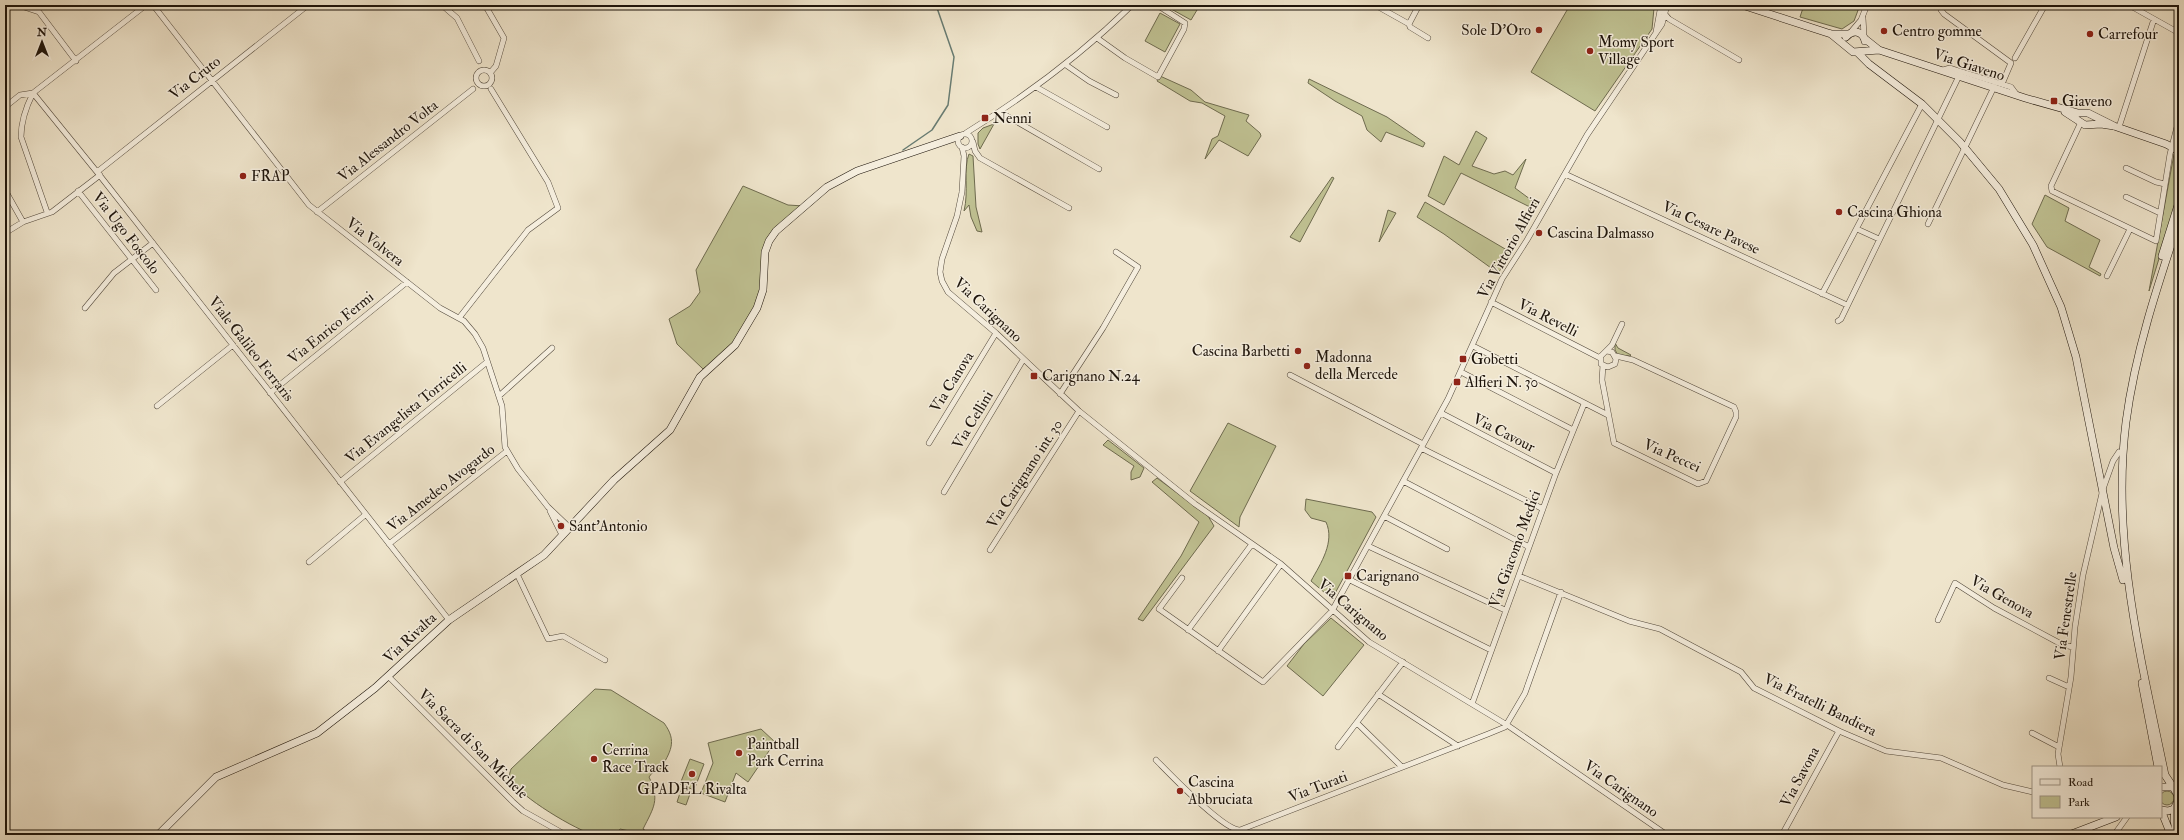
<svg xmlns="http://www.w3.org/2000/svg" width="2184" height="840" font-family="'IM FELL Double Pica',serif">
<rect width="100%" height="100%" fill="#efe5cc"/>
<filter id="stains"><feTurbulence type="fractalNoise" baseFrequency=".005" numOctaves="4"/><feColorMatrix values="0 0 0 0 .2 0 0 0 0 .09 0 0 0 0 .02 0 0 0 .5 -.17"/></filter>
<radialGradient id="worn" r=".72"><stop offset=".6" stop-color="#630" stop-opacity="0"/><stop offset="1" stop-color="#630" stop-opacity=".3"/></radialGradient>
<path fill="#c0c293" stroke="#6e6b4f" d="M 1164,5 L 1200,5 L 1191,20 Z
M 1570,5 L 1649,5 L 1654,8 L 1652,29 L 1595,111 L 1531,72 Z
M 1804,5 L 1860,5 L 1854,21 L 1842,29 L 1800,17 Z
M 1160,13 L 1180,24 L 1165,52 L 1145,41 Z
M 1160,76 L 1191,90 L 1205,102 L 1249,115 L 1246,121 L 1260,133 L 1261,136 L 1248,156 L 1219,140 L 1205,159 L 1212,139 L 1218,136 L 1225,116 L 1202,103 L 1190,101 L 1157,81 Z
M 1309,79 L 1387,117 L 1425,143 L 1423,147 L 1386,132 L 1381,142 L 1367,130 L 1362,116 L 1335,101 L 1308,83 Z
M 994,124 L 980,149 L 978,144 L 978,133 L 983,128 Z
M 1476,131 L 1487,138 L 1472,166 L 1494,174 L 1505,171 L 1513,175 L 1526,159 L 1515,188 L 1538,205 L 1532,208 L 1461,173 L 1444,205 L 1428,196 L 1444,156 L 1459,165 Z
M 969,154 L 973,156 L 976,207 L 982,232 L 977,231 L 971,217 L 969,205 L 964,211 C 969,192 963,168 969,154 Z
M 2174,154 L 2179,158 L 2179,194 L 2149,291 Z
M 1332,177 L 1334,178 L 1300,242 L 1290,237 Z
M 743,186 L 788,205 L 804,206 L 771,233 C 767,253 767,276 760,294 C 748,326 730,351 703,369 L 677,344 L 669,319 L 690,306 L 700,292 L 696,270 Z
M 2045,195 L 2069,208 L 2065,221 L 2100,240 L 2089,267 L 2101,274 L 2100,276 L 2047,247 L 2032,224 Z
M 1425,202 L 1512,253 L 1498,273 L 1444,234 L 1417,217 Z
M 1388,210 L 1396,213 L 1379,242 Z
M 1615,343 L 1618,348 L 1631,355 L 1630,356 L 1618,355 L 1615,350 Z
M 1228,423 L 1276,446 L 1240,517 L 1239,527 L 1190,491 Z
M 1108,440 L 1144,468 L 1140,477 L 1131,480 L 1131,472 L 1134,466 L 1103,445 Z
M 1157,478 L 1208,516 L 1214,526 L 1143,621 L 1138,619 L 1181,556 L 1199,522 L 1152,482 Z
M 1306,499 L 1372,512 L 1376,517 L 1332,599 L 1311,581 C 1321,563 1335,542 1326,522 L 1311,518 L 1305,510 Z
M 1331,618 L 1364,645 L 1323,696 L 1287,666 L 1304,644 Z
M 595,689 L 611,690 L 664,723 C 678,742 670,752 660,770 L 652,773 L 649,777 C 660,800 654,807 643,829 L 649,833 L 648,835 L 620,829 L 616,835 C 610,835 601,836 595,835 C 577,831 519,796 511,780 C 508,776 510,773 511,769 Z
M 761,729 L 775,742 L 748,782 L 736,773 L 725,802 L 701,793 L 713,763 L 708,743 Z
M 690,759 L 704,764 L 694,790 L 680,784 Z
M 682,787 L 691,791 L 686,805 L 677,802 Z
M2160 798a7 7 0 1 1 14 0a7 7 0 1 1-14 0Z"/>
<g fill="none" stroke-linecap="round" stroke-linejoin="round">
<path stroke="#687b71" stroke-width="1.5" d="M 903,150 L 932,130 L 948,105 L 954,57 L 936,5"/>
<defs>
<path id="street" d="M 18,5 L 39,12 L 76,61
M 153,5 L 309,205 L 440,308 L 464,321 L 475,334 L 483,348 L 502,406 L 505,447 L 518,469 L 548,507 L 569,527
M 442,5 L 457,18 L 479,61
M 485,5 L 504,38 L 496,66 L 490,73
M 1375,5 L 1409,24 L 1410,27 L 1428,38
M 1663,5 L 1664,13 L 1669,19 L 1739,60
M 1942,5 L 1941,10 L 1944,14 L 2011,63 L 2002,84
M 2129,5 L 2179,33
M 1863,18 L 1864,36
M 1409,24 L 1419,5
M 1656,32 L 1661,5
M 1850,33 L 1861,20 L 1867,5
M 1097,38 L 1125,58 L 1158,77 L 1184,29 L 1185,23 L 1157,5
M 2015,58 L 2045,5
M 1066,65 L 1089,81 L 1116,95
M 1943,70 L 1950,68 L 1956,70 L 2011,87 L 2017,95
M476 78a8 8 0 1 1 16 0a8 8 0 1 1-16 0Z
M 1036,87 L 1107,127
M 33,93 L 97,172 L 449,620
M 5,107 L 20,95 L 33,93
M 1000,112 L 1099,169
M 2081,122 L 2051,186 L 2052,191 L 2156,241 L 2170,154 L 2179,119
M 2119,127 L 2154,19
M 966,133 C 1026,96 1082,54 1132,5
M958 141a7 7 0 1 1 14 0a7 7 0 1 1-14 0Z
M 973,142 L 975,151 L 980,158 L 1069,208
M 962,147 L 964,156 L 962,192 L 957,216 L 942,259 L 940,272 L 942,281 L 948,292 L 996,333 L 1079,411 L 1195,504 L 1281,564 L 1369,642 L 1507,725 L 1667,835
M 2126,168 L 2156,182 L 2165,184
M 97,172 L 308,5
M 1565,174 L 1847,305
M 5,190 L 23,222
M 78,191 L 156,290
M 2126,197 L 2160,213
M 47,212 L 21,137 C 21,122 26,107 33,93 L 146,5
M 317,212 L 473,89
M 1928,224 L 1994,87
M 1857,229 L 1879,239
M 5,233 L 23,222 L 52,212 L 100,175
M 2107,276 L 2130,229
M 1822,294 L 1922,104
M 1491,302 L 1600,358
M 85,308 L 114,273 L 153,243
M 459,318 L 528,230 L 558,208 L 548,182 L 491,89
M 1838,321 L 1841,319 L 1959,76
M 1473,346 L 1608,415
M 1607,351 L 1612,352 L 1616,359 L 1615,364 L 1608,367 L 1601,364 L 1601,356 L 1612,345 L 1622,324
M 1603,365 L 1602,380 L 1614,443 L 1698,484 L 1706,481 L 1736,417 L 1736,412 L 1734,407 L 1633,360 L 1616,356
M 1461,372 L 1573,430
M 1290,375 L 1423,444
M 270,393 L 407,282
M 1060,394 L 1103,328 L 1138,267 L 1116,252
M 499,396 L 552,348
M 157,406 L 233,345
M 1441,413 L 1556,473
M 929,443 L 996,333
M 1421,448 L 1543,509
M 1403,481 L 1529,547
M 340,482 L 487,362
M 944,492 L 1023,360
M 550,511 L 562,535
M 1384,516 L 1447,549
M 389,544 L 507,451
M 1368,546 L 1505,610
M 990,550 L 1079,411
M 309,562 L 365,515
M 517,574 L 548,639 L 563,636 L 605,660
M 1519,576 L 1629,621 L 1660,629 L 1741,672 L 1754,688 L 1839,731 L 1886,751 L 1941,758 L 2003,785 L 2033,792
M 1182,578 L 1159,609 L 1263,682 L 1332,611 L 1448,399 L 1502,279 L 1527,240 L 1587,135 L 1662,24 L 1667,5
M 1350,580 L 1491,650
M 1938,620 L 1955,583 L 1994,608 L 2063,645 L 2073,647
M 1188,630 L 1252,544
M 1218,651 L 1281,564
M 388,676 L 513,802 L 523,811 L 566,835
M 2049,678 L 2069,687
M 1378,694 L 1458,746
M 1472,704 L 1556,473 L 1584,404
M 1357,723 L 1402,767
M 2032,733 L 2059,747
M 1338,747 L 1403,662
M 1156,760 C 1170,774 1223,830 1240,830 L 1488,734 L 1505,727 L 1525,693 L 1561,592
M 2060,767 L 2058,754 L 2071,677 L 2075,627 L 2083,575 L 2103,489 L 2113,461 L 2119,452
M 1782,835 L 1839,731
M 2114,835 L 2127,817"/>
<path id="secondary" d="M 1742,5 L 1831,34 L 1849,34
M 1831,34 L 1853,52 L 1879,50
M 1846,37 C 1853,29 1863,31 1865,41
M 1864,38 L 1879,50 L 2025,98 L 2078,113 L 2088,113 L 2114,126
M 1857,52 L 1869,64 L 1922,104 L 1960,142 L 1999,189 L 2033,245 L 2061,307 L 2076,357 L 2114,548 L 2123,580
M 2065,112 L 2085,125 L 2101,124 L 2114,126 L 2166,144 L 2179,151
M 2162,256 L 2179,202
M 2142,683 L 2158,767
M 2161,787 L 2173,787 L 2179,797
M 2173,787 L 2165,775 C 2141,659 2111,541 2126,422 C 2135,353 2157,287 2179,221
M 2175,808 L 2174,820 L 2177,835
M 2161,810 L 2171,835
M 2161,810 L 2168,811 L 2174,809 L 2179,799
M 158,835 L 216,777 L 317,733 L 375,688 L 449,620 L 544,555 L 614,480 L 670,430 L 700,377 L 735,345 L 757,308 L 763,290 L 765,252 L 769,241 L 776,231 L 827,187 L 857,171 L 960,136
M 2069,835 L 2116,817"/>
</defs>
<use href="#street" stroke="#52483b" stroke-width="6"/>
<use href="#secondary" stroke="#1d140b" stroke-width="8"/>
<use href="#street" stroke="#f5eede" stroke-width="5"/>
<use href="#secondary" stroke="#f5eede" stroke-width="7"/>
</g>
<g fill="#8f2418" stroke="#f5eede" stroke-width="1.5">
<circle cx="1539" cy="30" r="4"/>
<circle cx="1884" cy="31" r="4"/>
<circle cx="2090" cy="34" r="4"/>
<circle cx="1590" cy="51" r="4"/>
<rect x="2050" y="97" width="8" height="8" rx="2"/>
<rect x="981" y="114" width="8" height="8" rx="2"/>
<circle cx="243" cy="176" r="4"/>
<circle cx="1839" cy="212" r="4"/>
<circle cx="1539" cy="233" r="4"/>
<circle cx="1298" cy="351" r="4"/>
<rect x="1459" y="355" width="8" height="8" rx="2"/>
<circle cx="1307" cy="366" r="4"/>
<rect x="1030" y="372" width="8" height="8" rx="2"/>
<rect x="1453" y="378" width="8" height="8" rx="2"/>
<circle cx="561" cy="526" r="4"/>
<rect x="1344" y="572" width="8" height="8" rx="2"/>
<circle cx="739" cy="753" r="4"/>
<circle cx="594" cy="759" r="4"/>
<circle cx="692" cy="774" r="4"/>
<circle cx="1180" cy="791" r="4"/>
</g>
<g text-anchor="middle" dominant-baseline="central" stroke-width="3" stroke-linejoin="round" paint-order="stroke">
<g font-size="15" fill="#1d140b" stroke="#f5eede" text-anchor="start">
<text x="1531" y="30" text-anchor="end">Sole D'Oro</text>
<text x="1892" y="31">Centro gomme</text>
<text x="2098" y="34">Carrefour</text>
<text x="1598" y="42">Momy Sport<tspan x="1598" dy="17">Village</tspan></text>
<text x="2062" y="101">Giaveno</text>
<text x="993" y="118">Nenni</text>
<text x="251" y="176">FRAP</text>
<text x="1847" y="212">Cascina Ghiona</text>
<text x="1547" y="233">Cascina Dalmasso</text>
<text x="1290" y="351" text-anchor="end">Cascina Barbetti</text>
<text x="1315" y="357">Madonna<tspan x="1315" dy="17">della Mercede</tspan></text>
<text x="1471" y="359">Gobetti</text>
<text x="1042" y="376">Carignano N.24</text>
<text x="1465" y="382">Alfieri N. 30</text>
<text x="569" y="526">Sant'Antonio</text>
<text x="1356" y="576">Carignano</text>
<text x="747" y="744">Paintball<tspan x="747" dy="17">Park Cerrina</tspan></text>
<text x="602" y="750">Cerrina<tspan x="602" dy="17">Race Track</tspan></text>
<text x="1188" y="782">Cascina<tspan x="1188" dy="17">Abbruciata</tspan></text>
<text x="692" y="789" text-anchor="middle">GPADEL Rivalta</text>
</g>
<g font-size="15" fill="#1d140b" stroke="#f5eede">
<text transform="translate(1969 65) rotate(18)">Via Giaveno</text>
<text transform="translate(195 78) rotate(-38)">Via Cruto</text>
<text transform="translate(388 141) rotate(-38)">Via Alessandro Volta</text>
<text transform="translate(1711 228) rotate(25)">Via Cesare Pavese</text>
<text transform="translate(126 233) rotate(52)">Via Ugo Foscolo</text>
<text transform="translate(375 242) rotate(38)">Via Volvera</text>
<text transform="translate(1509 248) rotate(-61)">Via Vittorio Alfieri</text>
<text transform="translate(988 310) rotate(43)">Via Carignano</text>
<text transform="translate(1548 318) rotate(27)">Via Revelli</text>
<text transform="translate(331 328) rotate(-39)">Via Enrico Fermi</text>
<text transform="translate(251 349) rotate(52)">Viale Galileo Ferraris</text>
<text transform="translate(952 382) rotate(-58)">Via Canova</text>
<text transform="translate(406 413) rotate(-39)">Via Evangelista Torricelli</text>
<text transform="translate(973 420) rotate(-59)">Via Cellini</text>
<text transform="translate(1504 433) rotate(27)">Via Cavour</text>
<text transform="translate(1672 456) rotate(24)">Via Peccei</text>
<text transform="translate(1025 474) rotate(-57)">Via Carignano int. 30</text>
<text transform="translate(441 488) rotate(-38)">Via Amedeo Avogardo</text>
<text transform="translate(1515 549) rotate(-70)">Via Giacomo Medici</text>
<text transform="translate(2002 597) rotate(30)">Via Genova</text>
<text transform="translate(1353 610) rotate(40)">Via Carignano</text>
<text transform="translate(2066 616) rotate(-82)">Via Fenestrelle</text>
<text transform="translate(410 638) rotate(-43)">Via Rivalta</text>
<text transform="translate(1820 705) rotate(26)">Via Fratelli Bandiera</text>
<text transform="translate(473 744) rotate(45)">Via Sacra di San Michele</text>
<text transform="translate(1800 777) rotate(-62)">Via Savona</text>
<text transform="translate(1318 787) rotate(-21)">Via Turati</text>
<text transform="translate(1621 789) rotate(35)">Via Carignano</text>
</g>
</g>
<rect width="2184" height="840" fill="none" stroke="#efe5cc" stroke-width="20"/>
<rect x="6" y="6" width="2172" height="828" fill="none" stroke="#1d140b" stroke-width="2"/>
<rect x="10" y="10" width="2164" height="820" fill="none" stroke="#1d140b"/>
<rect x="2032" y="766" width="130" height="52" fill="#f5eede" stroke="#9f978a"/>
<rect x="2040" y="779" width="20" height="6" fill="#f5eede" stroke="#9f978a"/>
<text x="2068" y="786" font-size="12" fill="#1d140b">Road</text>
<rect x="2040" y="796" width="20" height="12" fill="#c0c293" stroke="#9f978a"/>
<text x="2068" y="806" font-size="12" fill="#1d140b">Park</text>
<g transform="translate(42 42)" stroke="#f5eede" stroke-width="3" paint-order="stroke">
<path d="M0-3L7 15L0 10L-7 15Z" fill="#1d140b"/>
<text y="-6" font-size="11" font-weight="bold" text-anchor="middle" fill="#1d140b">N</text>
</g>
<rect width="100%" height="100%" filter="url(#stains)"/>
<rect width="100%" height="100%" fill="url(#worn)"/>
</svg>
